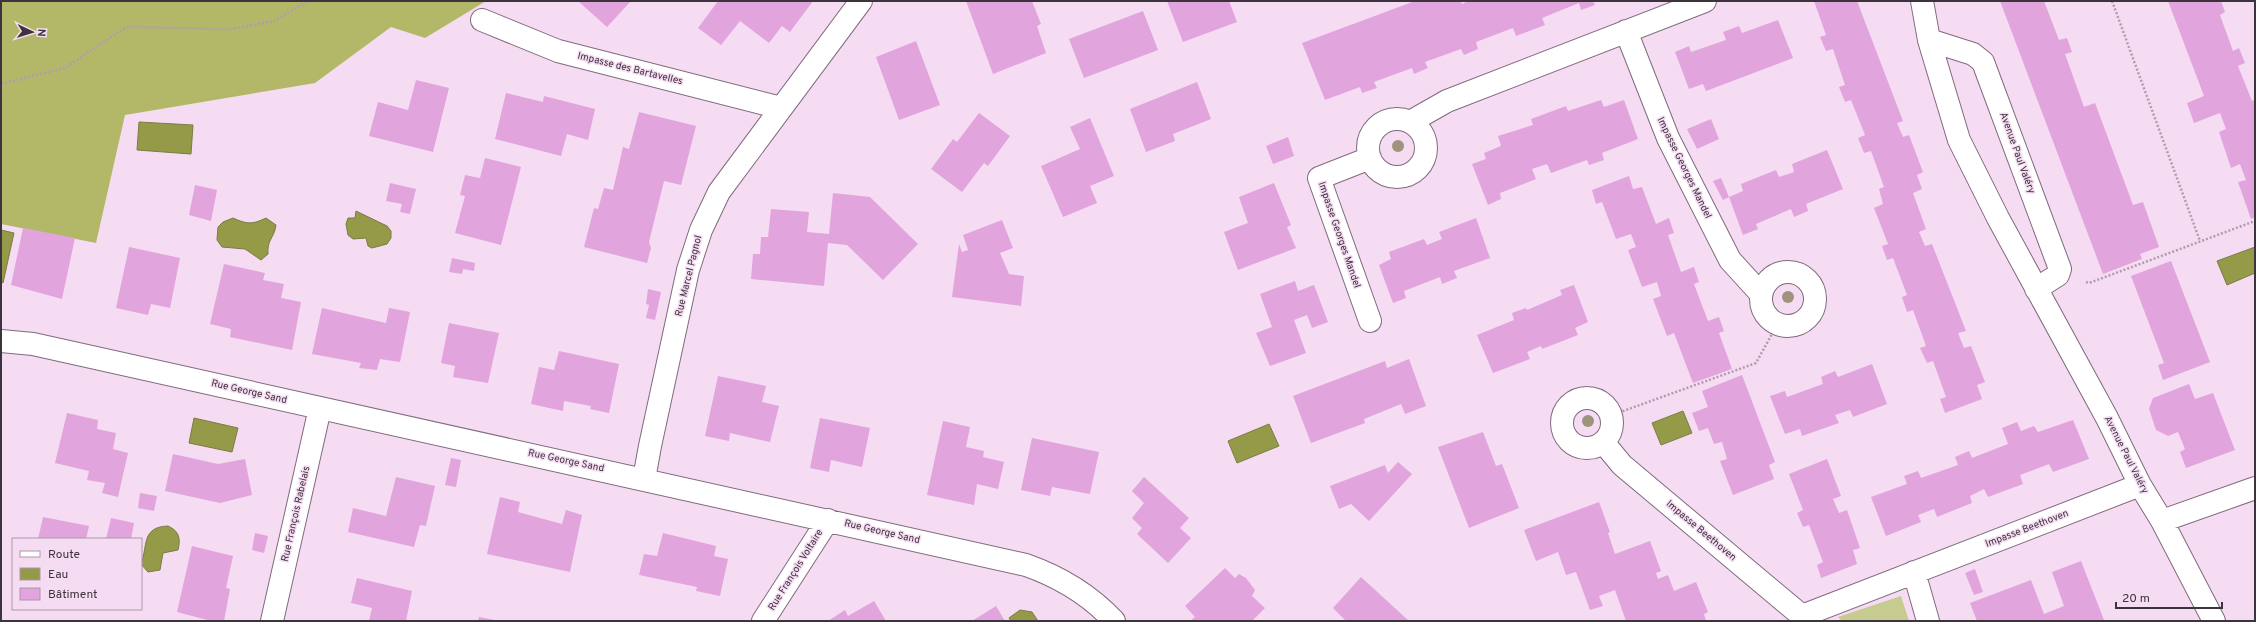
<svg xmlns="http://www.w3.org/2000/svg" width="2256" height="622" font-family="Overpass,sans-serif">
<rect width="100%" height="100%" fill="#f5dcf2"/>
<path fill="#c6cc8f" d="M 1901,596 L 1909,621 L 1842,621 L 1838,617 Z"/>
<path fill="#b3b868" d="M 1,1 L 486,1 L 425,38 L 391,27 L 315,83 L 125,115 L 96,243 L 1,224 Z"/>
<path fill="#959a49" stroke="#7b7b45" d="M 139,122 L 193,125 L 191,154 L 137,150 Z
M 356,211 L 387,226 L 391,231 L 391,238 L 387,244 L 372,248 L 368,246 L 366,238 L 353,239 L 348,235 L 346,224 L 348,218 L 355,218 Z
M 233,218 C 246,224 252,225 266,218 L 276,225 C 274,239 267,239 268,254 L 261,260 L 245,249 L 222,247 L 217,240 L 218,227 L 223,222 Z
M 1,230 L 14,233 L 3,283 L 1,282 Z
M 2255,247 L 2255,273 L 2227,285 L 2217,261 Z
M 1683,411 L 1692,433 L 1661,445 L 1652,423 Z
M 194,418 L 238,428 L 232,452 L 189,443 Z
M 1269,424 L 1279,446 L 1237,463 L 1228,441 Z
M 168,526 C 179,531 181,538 178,550 L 163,553 L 160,570 L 148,572 L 141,564 C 148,546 141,527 168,526 Z
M 1020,610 L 1032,612 L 1038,621 L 1011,621 L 1009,618 Z"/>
<path fill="#e2a4dd" d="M 578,1 L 631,1 L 607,27 Z
M 718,1 L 813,1 L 790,32 L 782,26 L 769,43 L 740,21 L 721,45 L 698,28 Z
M 966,1 L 1032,1 L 1041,24 L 1037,26 L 1046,53 L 993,74 Z
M 1167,1 L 1229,1 L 1237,22 L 1183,42 Z
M 1415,1 L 1461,1 L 1462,4 L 1468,1 L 1593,1 L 1595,5 L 1581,10 L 1579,3 L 1542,18 L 1545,25 L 1516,36 L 1513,28 L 1476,42 L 1478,49 L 1464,55 L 1461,49 L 1425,62 L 1428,68 L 1414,74 L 1412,68 L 1374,82 L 1377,88 L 1362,93 L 1360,87 L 1325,100 L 1302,43 Z
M 1814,1 L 1857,1 L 1903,121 L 1897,123 L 1903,137 L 1909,135 L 1923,172 L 1917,175 L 1922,189 L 1913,193 L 1926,229 L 1919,232 L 1925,246 L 1932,244 L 1966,331 L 1958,333 L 1964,348 L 1971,346 L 1985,382 L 1977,385 L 1982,399 L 1945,413 L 1940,399 L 1946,397 L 1933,361 L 1927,363 L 1920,348 L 1926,346 L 1913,310 L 1907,312 L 1902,297 L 1907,295 L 1893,258 L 1887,260 L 1882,246 L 1888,244 L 1874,208 L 1883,204 L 1879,189 L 1884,187 L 1871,151 L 1864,153 L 1858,138 L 1865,135 L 1851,100 L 1845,102 L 1839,87 L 1845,85 L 1833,49 L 1826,51 L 1820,37 L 1826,35 Z
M 2000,1 L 2044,1 L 2059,40 L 2067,38 L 2072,52 L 2065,54 L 2084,107 L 2095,103 L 2133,205 L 2143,202 L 2159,247 L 2140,254 L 2142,259 L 2103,274 Z
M 2168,1 L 2221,1 L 2225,12 L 2220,15 L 2233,51 L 2239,48 L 2245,63 L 2238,66 L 2252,101 L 2255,100 L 2255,217 L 2251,219 L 2238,182 L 2246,180 L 2240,164 L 2231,168 L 2219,132 L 2226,129 L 2220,113 L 2194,123 L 2187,103 L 2204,96 Z
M 1143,11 L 1158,50 L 1084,78 L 1069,39 Z
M 1778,20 L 1793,58 L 1706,91 L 1703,84 L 1689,89 L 1675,52 L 1689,46 L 1691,52 L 1726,40 L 1723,32 L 1739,26 L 1742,33 Z
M 916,41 L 940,105 L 899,120 L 876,57 Z
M 416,80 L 449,88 L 433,152 L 369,136 L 378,102 L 408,110 Z
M 1197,82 L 1211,119 L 1173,134 L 1175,141 L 1146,152 L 1130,109 Z
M 506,93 L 543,102 L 544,96 L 595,109 L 588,140 L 567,134 L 561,156 L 495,139 Z
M 1601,100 L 1604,107 L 1624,100 L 1638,139 L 1602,153 L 1604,160 L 1589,165 L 1587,160 L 1551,173 L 1547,164 L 1532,169 L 1536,179 L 1500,193 L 1501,199 L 1488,205 L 1472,164 L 1486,159 L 1484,153 L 1501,146 L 1498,136 L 1533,125 L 1531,119 L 1566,106 L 1568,111 Z
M 639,112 L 696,126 L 681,185 L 664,181 L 649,242 L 651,248 L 647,263 L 584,247 L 594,208 L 598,209 L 604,188 L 613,190 L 623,147 L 629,149 Z
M 979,113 L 1010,136 L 988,166 L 984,163 L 962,192 L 931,169 L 953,139 L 957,142 Z
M 1090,118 L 1114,176 L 1090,186 L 1097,203 L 1063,217 L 1041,166 L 1080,149 L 1070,127 Z
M 1711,119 L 1719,139 L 1697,149 L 1687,129 Z
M 1288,137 L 1294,156 L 1273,164 L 1266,146 Z
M 1827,150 L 1843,189 L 1806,204 L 1808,211 L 1794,217 L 1791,209 L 1756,224 L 1758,229 L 1743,235 L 1729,197 L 1743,191 L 1741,184 L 1776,170 L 1779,177 L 1794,172 L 1792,164 Z
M 485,158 L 521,167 L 501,245 L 455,233 L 465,196 L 460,195 L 465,175 L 480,178 Z
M 1629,176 L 1633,189 L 1642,187 L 1656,224 L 1669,218 L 1674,233 L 1668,235 L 1681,272 L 1694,267 L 1699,282 L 1694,284 L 1708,321 L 1719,317 L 1724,331 L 1719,333 L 1732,369 L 1693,383 L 1674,333 L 1667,336 L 1653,299 L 1661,296 L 1657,282 L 1642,287 L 1628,250 L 1636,247 L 1631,234 L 1616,239 L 1602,202 L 1596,204 L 1592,190 Z
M 1721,178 L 1729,197 L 1723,200 L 1713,181 Z
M 390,183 L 416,189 L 410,214 L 400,212 L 402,204 L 386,201 Z
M 1274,183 L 1291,225 L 1287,227 L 1296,248 L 1238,270 L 1224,232 L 1248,223 L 1239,197 Z
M 195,185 L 217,190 L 211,221 L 189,215 Z
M 833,193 L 870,197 L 918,244 L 883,280 L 847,245 L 828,243 L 824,286 L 751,279 L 753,254 L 760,254 L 761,237 L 768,237 L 771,209 L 809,212 L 807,232 L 829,234 Z
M 1476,218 L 1490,258 L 1454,271 L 1457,278 L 1442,284 L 1440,277 L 1404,291 L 1406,298 L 1393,303 L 1379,265 L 1391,259 L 1389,252 L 1424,239 L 1427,245 L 1442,239 L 1439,232 Z
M 1002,220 L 1013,248 L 1000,253 L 1009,274 L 1024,276 L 1021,306 L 952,297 L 959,244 L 962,252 L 968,250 L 963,235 Z
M 23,228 L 75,238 L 62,299 L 11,285 Z
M 129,247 L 180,258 L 170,308 L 151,304 L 148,315 L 116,308 Z
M 452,258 L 475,263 L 474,271 L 463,269 L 462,274 L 449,272 Z
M 2171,261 L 2210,362 L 2163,380 L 2158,365 L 2164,363 L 2131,276 Z
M 224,264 L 265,273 L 263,280 L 284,284 L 281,298 L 301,302 L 292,350 L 230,337 L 231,329 L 210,324 Z
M 1295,281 L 1298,291 L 1314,285 L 1328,322 L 1312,328 L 1307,315 L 1294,320 L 1306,353 L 1270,366 L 1256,333 L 1272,327 L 1260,294 Z
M 1574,285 L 1588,322 L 1575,328 L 1578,335 L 1542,349 L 1541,346 L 1527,352 L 1530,359 L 1493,373 L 1477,335 L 1514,320 L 1512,313 L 1526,308 L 1527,310 L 1562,295 L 1560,290 Z
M 648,289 L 661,292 L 655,320 L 646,318 L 649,305 L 646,304 Z
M 322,308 L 386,323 L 389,308 L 410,312 L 400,362 L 380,359 L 377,370 L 359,368 L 361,363 L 312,354 Z
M 449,323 L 499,333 L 488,383 L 453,377 L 455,366 L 441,363 Z
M 559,351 L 619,364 L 609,413 L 590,409 L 591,406 L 564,401 L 563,411 L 531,404 L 539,367 L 554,370 Z
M 1409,359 L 1426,406 L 1405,414 L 1401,404 L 1364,419 L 1365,423 L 1311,443 L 1293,396 L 1385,361 L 1387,368 Z
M 1872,364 L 1887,404 L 1853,417 L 1850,410 L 1835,415 L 1839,423 L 1802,436 L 1800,429 L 1785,434 L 1770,396 L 1785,391 L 1787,397 L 1823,384 L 1821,377 L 1835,371 L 1838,377 Z
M 1742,375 L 1775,462 L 1769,465 L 1774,479 L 1733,495 L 1720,461 L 1727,459 L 1722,442 L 1714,444 L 1708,428 L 1699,431 L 1692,413 L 1708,407 L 1702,391 Z
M 718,376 L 766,386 L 762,402 L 779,406 L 770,442 L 730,433 L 729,441 L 705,436 Z
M 2189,384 L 2195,399 L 2213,393 L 2235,450 L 2186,468 L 2180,452 L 2185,449 L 2178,432 L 2168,436 L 2156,430 L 2149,409 L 2153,398 Z
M 67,413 L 98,420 L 97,429 L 116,433 L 113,449 L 128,453 L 118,497 L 102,493 L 105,483 L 87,480 L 89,471 L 55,463 Z
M 820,418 L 870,428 L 862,467 L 831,460 L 829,472 L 810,468 Z
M 2073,420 L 2089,459 L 2053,472 L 2049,464 L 2020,475 L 2023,484 L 1988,497 L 1984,489 L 1970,496 L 1972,503 L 1937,517 L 1934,509 L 1918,515 L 1921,522 L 1886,536 L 1871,497 L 1907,484 L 1904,476 L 1918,471 L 1921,478 L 1958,465 L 1955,457 L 1969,451 L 1972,458 L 2008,444 L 2002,428 L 2017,422 L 2021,431 L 2034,426 L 2038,432 Z
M 943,421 L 970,427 L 966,447 L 984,451 L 983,457 L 1004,462 L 998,489 L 977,484 L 974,505 L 927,495 Z
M 1483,432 L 1496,466 L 1502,464 L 1519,508 L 1469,528 L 1438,447 Z
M 1032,438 L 1099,452 L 1090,494 L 1052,487 L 1050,496 L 1021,490 Z
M 173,454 L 218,464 L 245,459 L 252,495 L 220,503 L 165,491 Z
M 451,458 L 461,460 L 456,487 L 445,485 Z
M 1827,459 L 1841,496 L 1833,499 L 1839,513 L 1847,510 L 1860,548 L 1853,550 L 1857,564 L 1821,578 L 1817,565 L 1823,562 L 1809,525 L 1803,527 L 1797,513 L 1803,510 L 1789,474 Z
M 1398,462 L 1412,474 L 1369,521 L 1351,504 L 1339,509 L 1330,486 L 1385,465 L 1388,473 Z
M 396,477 L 435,486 L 426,526 L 420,525 L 414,547 L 348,532 L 353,508 L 386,516 Z
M 1144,477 L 1189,518 L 1180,528 L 1191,538 L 1168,563 L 1137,534 L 1142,528 L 1132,518 L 1144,503 L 1132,491 Z
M 140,493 L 157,496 L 154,511 L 138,508 Z
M 500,497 L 520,502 L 518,512 L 562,524 L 566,510 L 582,515 L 570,572 L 487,554 Z
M 1599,502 L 1610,532 L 1608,533 L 1615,554 L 1650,541 L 1661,571 L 1656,573 L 1658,579 L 1668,575 L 1674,591 L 1696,582 L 1708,612 L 1704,614 L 1706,621 L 1626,621 L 1615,590 L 1599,596 L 1603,606 L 1590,610 L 1576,572 L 1566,575 L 1558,552 L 1536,561 L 1524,530 Z
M 43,517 L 89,526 L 86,539 L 38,539 Z
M 111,518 L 134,523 L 131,539 L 106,539 Z
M 255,533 L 268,536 L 264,553 L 252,550 Z
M 663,533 L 716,546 L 714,556 L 728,559 L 720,596 L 696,591 L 697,587 L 639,575 L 644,554 L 657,556 Z
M 192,546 L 233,556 L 226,588 L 230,589 L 224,621 L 211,621 L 177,612 Z
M 2081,561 L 2104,620 L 1977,621 L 1970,603 L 2031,580 L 2044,614 L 2064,606 L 2052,572 Z
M 1225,568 L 1235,578 L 1239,574 L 1246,578 L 1255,590 L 1252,596 L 1265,608 L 1252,621 L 1190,621 L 1195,617 L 1185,606 Z
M 1975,569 L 1983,592 L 1974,595 L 1965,573 Z
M 1361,577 L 1409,621 L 1346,621 L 1333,608 Z
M 357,578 L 412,591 L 406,621 L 369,621 L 372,608 L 351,603 Z
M 874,601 L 886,621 L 828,621 L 845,610 L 848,616 Z
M 996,606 L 1005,621 L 972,621 Z
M 479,617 L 495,620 L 495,621 L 478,621 Z"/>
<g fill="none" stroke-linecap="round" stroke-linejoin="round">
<defs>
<path id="minor" d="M 1922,1 L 1929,40 L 1959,140 L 1998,218 L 2107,418 L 2140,485 L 2162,521 L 2214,621
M 482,20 L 558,51 L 781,108
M 1626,31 L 1668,138 L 1730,260 L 1761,294
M 1929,40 L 1973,54 L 1983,62 L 2060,269 L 2058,275 L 2036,289
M1368 148a29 29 0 1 1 58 0a29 29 0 1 1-58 0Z
M 1410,122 L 1447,101 L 1705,1
M1761 299a27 27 0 1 1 54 0a27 27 0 1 1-54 0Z
M 1370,321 L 1319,178 L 1370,158
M 1,341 L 33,344 L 1026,565 C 1060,577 1089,594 1114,621
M1562 423a25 25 0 1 1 50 0a25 25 0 1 1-50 0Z
M 1603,442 L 1622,465 L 1802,616
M 644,479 L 650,446 L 688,270 L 701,230 L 719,192 L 861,1
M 2162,521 L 2255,488
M 1914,572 L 1928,621
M 272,621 L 320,408
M 763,621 L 828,520
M 1808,621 L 1802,616 L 2140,485"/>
</defs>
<use href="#minor" stroke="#816a7e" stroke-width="24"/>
<path stroke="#b09cad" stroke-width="2.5" stroke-dasharray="2 2" stroke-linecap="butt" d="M 2112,1 L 2200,241
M 1,84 L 65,68 L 126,27 L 231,29 L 274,21 L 308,1
M 2086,282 L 2089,283 L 2255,221
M 1615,414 L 1756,363 L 1777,325"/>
<use href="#minor" stroke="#fff" stroke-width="22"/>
</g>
<g fill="#9e947d">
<circle cx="1398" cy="146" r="6"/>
<circle cx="1788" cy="297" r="6"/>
<circle cx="1588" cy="421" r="6"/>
</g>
<g text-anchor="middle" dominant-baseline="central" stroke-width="3" stroke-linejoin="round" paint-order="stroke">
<g font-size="10" fill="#3d333c" stroke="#f5dcf2">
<text transform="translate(630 69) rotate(14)">Impasse des Bartavelles</text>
<text transform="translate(2017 153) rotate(70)">Avenue Paul Valéry</text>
<text transform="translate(1684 168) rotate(64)">Impasse Georges Mandel</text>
<text transform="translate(1339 235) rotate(71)">Impasse Georges Mandel</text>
<text transform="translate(689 276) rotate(-76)">Rue Marcel Pagnol</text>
<text transform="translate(249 392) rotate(13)">Rue George Sand</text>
<text transform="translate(2126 455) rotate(63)">Avenue Paul Valéry</text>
<text transform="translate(566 461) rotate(12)">Rue George Sand</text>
<text transform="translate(296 514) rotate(-77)">Rue François Rabelais</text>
<text transform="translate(2027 529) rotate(-21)">Impasse Beethoven</text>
<text transform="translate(1701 531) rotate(40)">Impasse Beethoven</text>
<text transform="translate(882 532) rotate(13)">Rue George Sand</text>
<text transform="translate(796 570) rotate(-58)">Rue François Voltaire</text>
</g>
</g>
<rect width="2256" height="622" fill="none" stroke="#3d333c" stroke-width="4"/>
<rect x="12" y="538" width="130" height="72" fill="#f5dcf2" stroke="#ab98a9"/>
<rect x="20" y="551" width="20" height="6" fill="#ffffff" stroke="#ab98a9"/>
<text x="48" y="558" font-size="12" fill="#3d333c">Route</text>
<rect x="20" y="568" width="20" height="12" fill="#959a49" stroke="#ab98a9"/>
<text x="48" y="578" font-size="12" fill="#3d333c">Eau</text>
<rect x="20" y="588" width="20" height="12" fill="#e2a4dd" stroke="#ab98a9"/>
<text x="48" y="598" font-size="12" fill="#3d333c">Bâtiment</text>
<g transform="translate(32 32) rotate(94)" stroke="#f5dcf2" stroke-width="3" paint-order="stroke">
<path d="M0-3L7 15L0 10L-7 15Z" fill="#3d333c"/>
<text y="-6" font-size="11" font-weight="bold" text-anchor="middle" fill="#3d333c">N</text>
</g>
<path d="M2116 602v6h106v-6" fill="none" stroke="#3d333c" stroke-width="2"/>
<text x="2122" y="602" font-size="12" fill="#3d333c" stroke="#f5dcf2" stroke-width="3" paint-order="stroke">20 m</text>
</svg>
